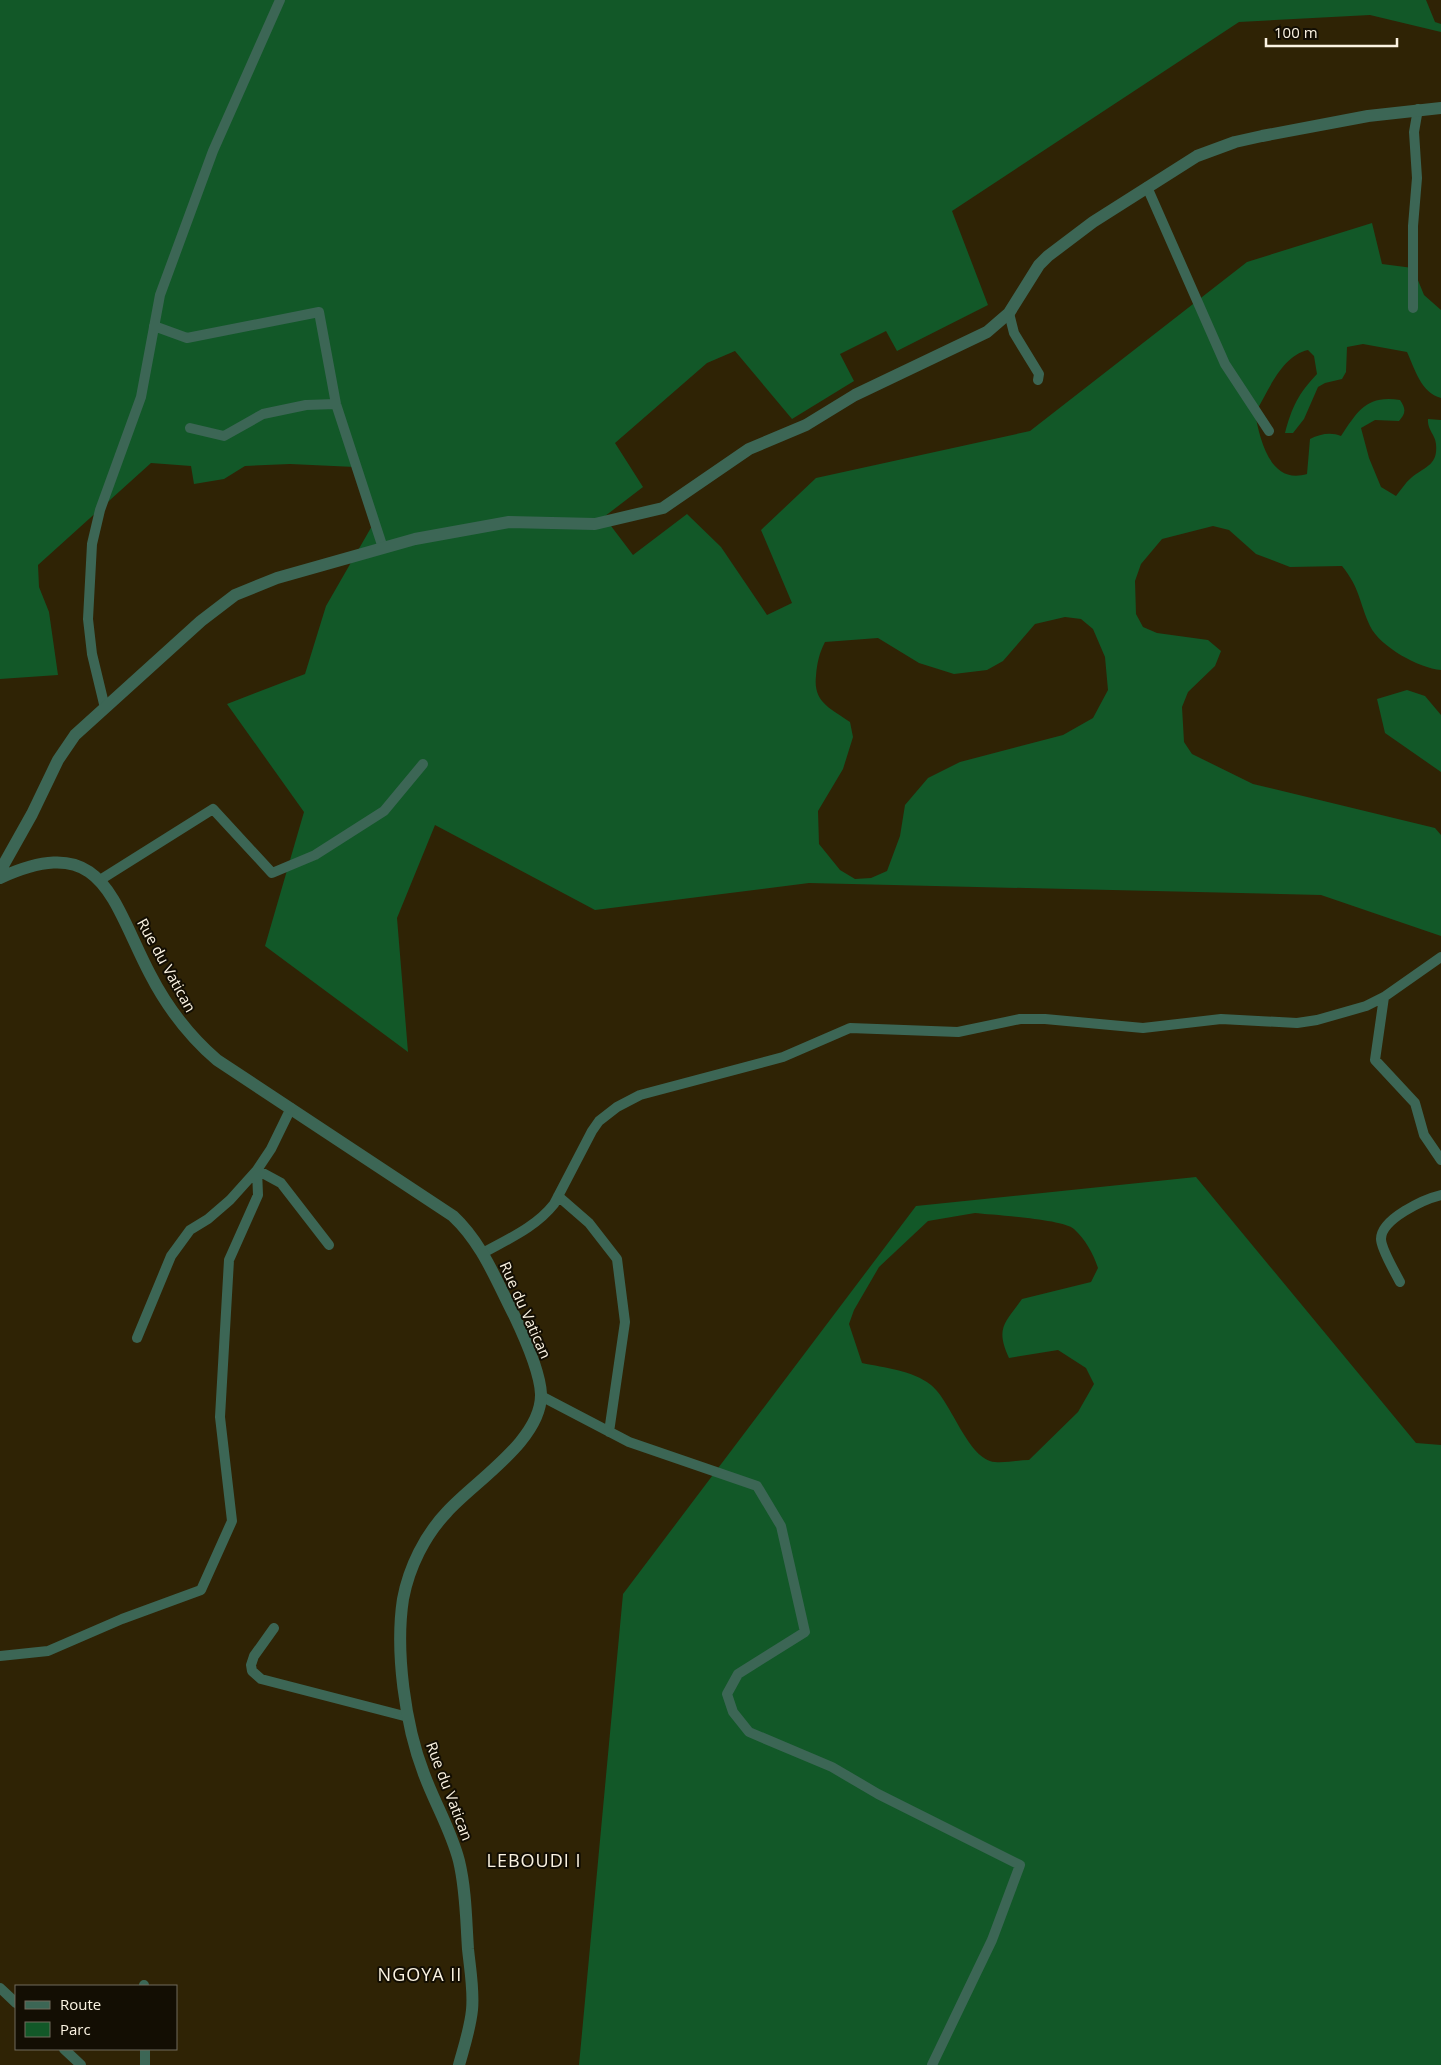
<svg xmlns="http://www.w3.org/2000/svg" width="1441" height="2065" font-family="'Open Sans',sans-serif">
<rect width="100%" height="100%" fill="#2f2305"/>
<path fill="#125828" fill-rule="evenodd" d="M 0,0 L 1426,0 L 1435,22 L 1441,24 L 1441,32 L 1370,15 L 1239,22 L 952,211 L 988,305 L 897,351 L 886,331 L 840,354 L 854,381 L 792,419 L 735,351 L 707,363 L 615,443 L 643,487 L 596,523 L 608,522 L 633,555 L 687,514 L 721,547 L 767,615 L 792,603 L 761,530 L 816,478 L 1030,431 L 1247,262 L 1372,223 L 1382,264 L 1413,268 L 1424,295 L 1441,310 L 1441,398 C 1421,393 1415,369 1407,352 L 1363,344 L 1347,347 L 1346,372 L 1342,379 L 1325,383 L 1318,387 L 1304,419 L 1293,433 L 1285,433 C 1292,407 1298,394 1317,374 L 1314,356 L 1308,350 C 1281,356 1268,392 1255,413 C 1260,440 1270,485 1307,474 L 1310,439 C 1320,434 1331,432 1341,436 C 1358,411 1366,395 1400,400 C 1406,409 1406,413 1399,421 L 1375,420 L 1361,428 L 1369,458 L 1381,487 L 1396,496 C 1401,490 1405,483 1411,478 C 1425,466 1438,466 1436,444 C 1435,434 1427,430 1428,419 L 1441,420 L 1441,670 C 1419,668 1380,647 1370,626 C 1359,602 1360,588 1342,566 L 1290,567 L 1256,554 L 1229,530 L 1213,526 L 1162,539 L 1141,564 L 1135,581 L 1136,614 L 1143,627 L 1157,633 L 1208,640 L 1221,651 L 1215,666 L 1188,692 L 1182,707 L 1184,742 L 1192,754 L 1253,784 L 1435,828 L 1441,835 L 1441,936 L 1321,895 L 809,883 L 595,910 L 435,825 L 397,918 L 408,1052 L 265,946 L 304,812 L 227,704 L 305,674 L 326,606 L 376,519 L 355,467 L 290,464 L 245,466 L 224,479 L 194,484 L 191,466 L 151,463 L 38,565 L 39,587 L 49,612 L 58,675 L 0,679 ZM 1065,617 L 1081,619 L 1093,629 L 1105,657 L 1108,690 L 1093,718 L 1063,735 L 960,762 L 928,778 L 905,805 L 900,836 L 887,871 L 871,878 L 855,879 L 840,870 L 819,844 L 818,811 L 843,769 L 853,737 L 850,722 C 830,708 813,702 816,676 C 817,663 819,654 825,642 L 878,638 L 919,663 L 954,674 L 987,670 L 1003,661 L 1035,624 Z
M 1407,690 L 1425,696 L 1441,715 L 1441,772 L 1385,733 L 1377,699 Z
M 1196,1177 L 1416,1443 L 1441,1445 L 1441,2065 L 579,2065 L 623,1594 L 916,1206 ZM 975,1213 C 993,1215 1063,1219 1074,1229 C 1085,1239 1093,1253 1098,1268 L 1091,1282 L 1022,1299 C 1005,1323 995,1328 1009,1358 L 1058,1350 L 1086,1368 L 1094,1384 L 1078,1412 L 1029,1460 C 1018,1460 1006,1463 995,1462 C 968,1460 952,1402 931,1385 C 912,1370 885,1368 862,1363 L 849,1324 L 854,1310 L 879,1267 L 928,1221 Z"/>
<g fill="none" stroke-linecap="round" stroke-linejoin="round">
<path stroke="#3c6655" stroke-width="10" d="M 1147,187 L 1225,364 L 1269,431
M 1413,308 L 1413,226 L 1417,178 L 1414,132 L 1418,109
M 1009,313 L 1014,333 L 1039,374 L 1038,380
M 154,326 L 187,338 L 319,312 L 336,404 L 383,548
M 190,428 L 224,436 L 263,414 L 306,405 L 336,404
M 105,708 L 92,654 L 88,619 L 92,544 L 100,510 L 141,397 L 160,295 L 213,151 L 280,0
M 100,880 L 213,809 L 272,873 L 315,855 L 384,811 L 423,764
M 1384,997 L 1375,1060 L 1415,1103 L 1424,1135 L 1441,1160
M 257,1170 L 281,1183 L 329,1245
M 558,1196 L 589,1223 L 617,1259 L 625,1322 L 609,1432
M 483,1253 C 508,1239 536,1227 554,1204 L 592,1131 L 599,1121 L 617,1107 L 640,1095 L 783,1057 L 850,1028 L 958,1032 L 1020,1019 L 1045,1019 L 1143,1028 L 1221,1019 L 1297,1023 L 1317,1020 L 1366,1006 L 1384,997 L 1441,957
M 1400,1282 C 1395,1272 1381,1249 1381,1239 C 1381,1219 1424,1199 1441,1195
M 137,1338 L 171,1256 L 190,1230 L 208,1219 L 230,1200 L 257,1170 L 271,1149 L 291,1108
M 541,1396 L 629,1442 L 757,1486 L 781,1526 L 805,1632 L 738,1674 L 727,1694 L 733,1712 L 749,1732 L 832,1767 L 878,1794 L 1020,1865 L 992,1940 L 932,2065
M 274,1628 L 254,1656 L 251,1665 L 252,1671 L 261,1679 L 408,1717
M 0,1656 L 48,1651 L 122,1619 L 201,1590 L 232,1521 L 220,1417 L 229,1260 L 258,1195 L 257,1170
M 144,1985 L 144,1986
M 0,1988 L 16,2003
M 64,2049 L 81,2065
M 145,2065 L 145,2049"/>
<path stroke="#3c6655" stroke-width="12" d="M 0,871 L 32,814 L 58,760 L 75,735 L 201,621 L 235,595 L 277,578 L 415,539 L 509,522 L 595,524 L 663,508 L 749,449 L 806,425 L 855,395 L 987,332 L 1009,313 L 1039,265 L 1048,256 L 1093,222 L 1197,156 L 1235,142 L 1262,136 L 1368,116 L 1441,108
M 0,878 C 103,831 111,899 150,974 C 167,1007 189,1036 217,1060 L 453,1216 C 482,1243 496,1280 514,1315 C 524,1336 540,1371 541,1394 C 542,1440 475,1481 447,1512 C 425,1535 409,1567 403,1599 C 395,1651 405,1725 424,1774 C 435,1804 451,1830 459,1861 C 466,1890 466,1920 468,1949 C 470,1969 474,1990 472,2010 C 470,2029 464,2047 459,2065"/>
</g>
<g text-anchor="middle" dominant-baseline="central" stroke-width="4" stroke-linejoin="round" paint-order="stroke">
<g font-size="15" fill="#fbf3e2" stroke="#130e03">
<text transform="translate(167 965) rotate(61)">Rue du Vatican</text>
<text transform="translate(526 1310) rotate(66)">Rue du Vatican</text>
<text transform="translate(450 1791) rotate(69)">Rue du Vatican</text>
</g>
<g font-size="18" letter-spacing="1" fill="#fbf3e2" stroke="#130e03">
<text x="534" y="1860">LEBOUDI I</text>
<text x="420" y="1974">NGOYA II</text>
</g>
</g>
<rect x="15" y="1985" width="162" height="65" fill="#130e03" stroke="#706a5c"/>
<rect x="25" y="2001" width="25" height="8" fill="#3c6655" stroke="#706a5c"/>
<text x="60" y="2010" font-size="15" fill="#fbf3e2">Route</text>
<rect x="25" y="2022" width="25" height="15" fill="#125828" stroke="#706a5c"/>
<text x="60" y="2035" font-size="15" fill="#fbf3e2">Parc</text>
<path d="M1266 38v8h131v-8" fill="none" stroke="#fbf3e2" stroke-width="2.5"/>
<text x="1274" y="38" font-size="15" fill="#fbf3e2" stroke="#130e03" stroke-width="4" paint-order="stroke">100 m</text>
</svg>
